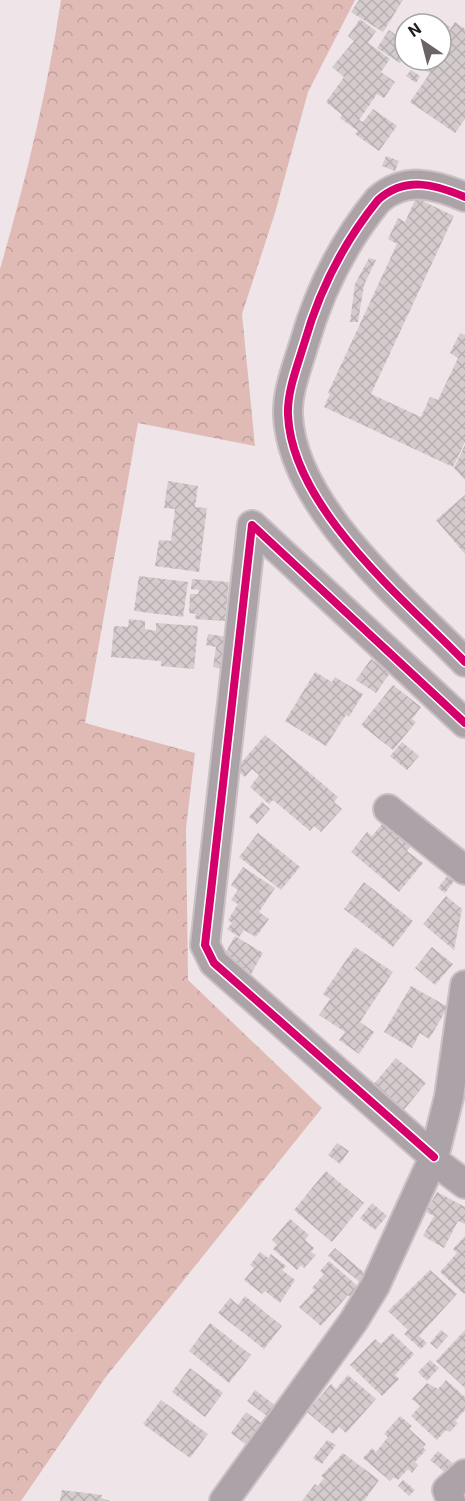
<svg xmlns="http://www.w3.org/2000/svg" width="465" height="1501" font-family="Roboto,sans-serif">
<defs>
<pattern id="forest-crowns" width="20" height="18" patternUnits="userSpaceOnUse" patternTransform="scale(1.5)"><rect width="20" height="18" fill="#e0bbb6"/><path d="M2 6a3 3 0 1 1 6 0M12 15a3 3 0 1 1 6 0" fill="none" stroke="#c0a09c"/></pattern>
<pattern id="building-cross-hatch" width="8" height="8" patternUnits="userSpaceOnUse" patternTransform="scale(1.5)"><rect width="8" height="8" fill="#d4cbcd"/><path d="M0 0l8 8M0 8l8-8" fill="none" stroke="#b6aeb0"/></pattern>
</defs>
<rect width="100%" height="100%" fill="#efe4e8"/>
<path fill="url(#forest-crowns)" d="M 61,0 L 355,0 L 308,92 L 275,213 L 242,314 L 255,446 L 138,423 L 85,723 L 195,753 L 186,828 L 188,980 L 322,1108 L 105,1378 L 21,1501 L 0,1501 L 0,269 C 26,180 47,92 61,0 Z"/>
<path fill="url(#building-cross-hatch)" d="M 359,0 L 403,0 L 383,32 L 351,12 Z
M 435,16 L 450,27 L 441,38 L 441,24 L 429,24 Z
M 360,19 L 376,31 L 368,43 L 390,59 L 381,72 L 395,82 L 384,98 L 377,94 L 359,120 L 363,122 L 373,109 L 397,126 L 379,151 L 355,134 L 358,131 L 340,118 L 342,115 L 326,102 L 344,77 L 332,67 L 354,41 L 348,36 Z
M 455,22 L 465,29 L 465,119 L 455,133 L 410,102 L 430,73 L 422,69 L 428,60 L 441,60 L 441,42 Z
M 389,30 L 405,41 L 405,56 L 400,63 L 377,48 Z
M 411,70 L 420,76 L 416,83 L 406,76 Z
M 386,156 L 399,161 L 395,171 L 382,166 Z
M 416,198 L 454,216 L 371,394 L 421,417 L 430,397 L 438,400 L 458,358 L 450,353 L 460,333 L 465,335 L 465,442 L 453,467 L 324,407 L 330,394 L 328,393 L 397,244 L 388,239 L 398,218 L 405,222 Z
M 369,258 L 376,260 L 364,285 L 358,322 L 350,322 L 355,284 Z
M 465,445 L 465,480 L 454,468 Z
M 168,481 L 198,486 L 195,507 L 207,508 L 199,572 L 155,566 L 159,540 L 171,541 L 175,509 L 164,508 Z
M 465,495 L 465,554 L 436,520 Z
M 139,576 L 188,582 L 183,617 L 134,611 Z
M 192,579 L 229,582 L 225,621 L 195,619 L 196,614 L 189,613 L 190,594 L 198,594 L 199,590 L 191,589 Z
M 129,619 L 145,621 L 145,629 L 156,631 L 156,623 L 198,626 L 194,669 L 161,666 L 161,661 L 111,657 L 114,626 L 128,627 Z
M 208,634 L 228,637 L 223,669 L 213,667 L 216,647 L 206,645 Z
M 371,659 L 390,673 L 376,693 L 356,680 Z
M 315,672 L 332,682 L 335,677 L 363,694 L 349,717 L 346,715 L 326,746 L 285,721 Z
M 393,685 L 421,707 L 412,719 L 416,722 L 393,750 L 361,725 Z
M 265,735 L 338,797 L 334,802 L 342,809 L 321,832 L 314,826 L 310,831 L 273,800 L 269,804 L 250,787 L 259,775 L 252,769 L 245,777 L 236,769 Z
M 402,742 L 419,756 L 407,770 L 390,756 Z
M 262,802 L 270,809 L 257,824 L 249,817 Z
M 383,823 L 411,846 L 407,851 L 423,863 L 399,892 L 351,852 L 367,832 L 372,836 Z
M 258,833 L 300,867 L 281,890 L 239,857 Z
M 243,867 L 275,888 L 259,912 L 269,919 L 256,937 L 244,930 L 239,937 L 227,929 L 232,923 L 228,920 L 238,904 L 231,900 L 238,890 L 231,885 Z
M 448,875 L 455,880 L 445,893 L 438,888 Z
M 364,882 L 413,921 L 393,947 L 344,909 Z
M 446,896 L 462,909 L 454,950 L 423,924 Z
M 235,936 L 263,953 L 251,974 L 223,957 Z
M 355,947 L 393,972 L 360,1022 L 374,1032 L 359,1054 L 339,1040 L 345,1032 L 319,1015 L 330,999 L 323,994 Z
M 432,947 L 453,964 L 435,985 L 415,968 Z
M 411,986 L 448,1007 L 429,1039 L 420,1033 L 412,1048 L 384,1032 Z
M 396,1058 L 426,1083 L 403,1111 L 373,1085 Z
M 337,1143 L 349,1151 L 340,1164 L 328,1155 Z
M 326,1171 L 364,1203 L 332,1242 L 294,1210 Z
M 437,1192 L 465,1207 L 465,1224 L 458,1221 L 444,1248 L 423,1236 L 434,1216 L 426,1212 Z
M 372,1203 L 387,1216 L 375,1230 L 360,1218 Z
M 290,1219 L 309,1235 L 305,1240 L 314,1248 L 311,1252 L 316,1255 L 304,1268 L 301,1265 L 297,1270 L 273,1249 L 277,1245 L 272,1240 Z
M 465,1236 L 465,1293 L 464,1294 L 440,1272 L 457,1253 L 453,1249 Z
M 335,1248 L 367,1275 L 361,1283 L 328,1256 Z
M 260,1252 L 268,1258 L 271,1254 L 286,1266 L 282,1270 L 295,1280 L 280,1303 L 265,1291 L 262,1294 L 244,1280 L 254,1268 L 250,1265 Z
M 329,1261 L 361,1289 L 352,1299 L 348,1295 L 321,1326 L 299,1307 L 315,1290 L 312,1288 L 324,1274 L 320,1271 Z
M 430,1270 L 457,1294 L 419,1336 L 427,1343 L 421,1349 L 404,1334 L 408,1330 L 388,1311 Z
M 245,1296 L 282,1326 L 264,1349 L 218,1313 L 230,1298 L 238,1305 Z
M 210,1323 L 251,1355 L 229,1383 L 189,1351 Z
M 441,1330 L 448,1336 L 437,1349 L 430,1343 Z
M 465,1330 L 465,1388 L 436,1361 Z
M 392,1333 L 414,1354 L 395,1375 L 399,1379 L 382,1396 L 350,1365 L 375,1339 L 381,1344 Z
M 430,1360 L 439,1368 L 427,1381 L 418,1372 Z
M 190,1368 L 223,1393 L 205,1417 L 172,1392 Z
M 348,1375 L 376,1399 L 346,1433 L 339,1427 L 333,1434 L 307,1412 L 331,1384 L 336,1389 Z
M 446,1380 L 465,1397 L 465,1410 L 455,1421 L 458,1423 L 450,1432 L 446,1430 L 437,1440 L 411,1416 L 420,1406 L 412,1399 L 427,1383 L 438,1389 Z
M 255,1390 L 276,1406 L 268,1417 L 247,1401 Z
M 161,1400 L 208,1434 L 190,1458 L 143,1424 Z
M 246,1412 L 264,1425 L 248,1446 L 231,1433 Z
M 400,1416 L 412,1426 L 409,1429 L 426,1444 L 423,1448 L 426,1450 L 415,1462 L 418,1465 L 412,1473 L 408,1469 L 398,1480 L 394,1477 L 390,1481 L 363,1458 L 372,1448 L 376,1452 L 388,1437 L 384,1434 Z
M 327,1440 L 336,1445 L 322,1464 L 313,1458 Z
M 438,1451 L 456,1466 L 448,1475 L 430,1460 Z
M 343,1453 L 379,1480 L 364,1501 L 302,1501 L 315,1484 L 318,1486 L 324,1478 L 321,1476 Z
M 403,1480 L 415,1490 L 409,1496 L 398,1486 Z
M 62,1490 L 102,1495 L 101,1498 L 110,1501 L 60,1501 Z"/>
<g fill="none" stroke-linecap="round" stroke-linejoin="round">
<defs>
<path id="minor" d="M 465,197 C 434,184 405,176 378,200 C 343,243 319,291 304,344 C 297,367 287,392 288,415 C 292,508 404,599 465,662
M 388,809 L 465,870
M 434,1157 L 214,963 L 205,945 L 252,525 L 465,723
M 433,1160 L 465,1184
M 224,1501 L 353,1322 L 375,1286 L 434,1157 L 449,1097 L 465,985
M 451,1501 L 447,1490 L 465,1474"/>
</defs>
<use href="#minor" stroke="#cac1c5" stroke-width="32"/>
<use href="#minor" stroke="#aca3a8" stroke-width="28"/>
<defs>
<path id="cycleway" d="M 465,197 C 434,184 405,176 378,200 C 343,243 319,291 304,344 C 297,367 287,392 288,415 C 292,508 404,599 465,662
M 434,1157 L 214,963 L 205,945 L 252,525 L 465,723"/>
</defs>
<use href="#cycleway" stroke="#fff" stroke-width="11"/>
<use href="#cycleway" stroke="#d6006c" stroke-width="8"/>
</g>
<g transform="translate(423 42) rotate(325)"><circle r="28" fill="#ffffff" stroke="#a7a5a5" stroke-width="1.5"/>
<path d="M0-4.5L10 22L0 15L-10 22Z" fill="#6b6365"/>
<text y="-9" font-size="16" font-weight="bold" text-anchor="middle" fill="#241d1f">N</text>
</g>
</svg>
